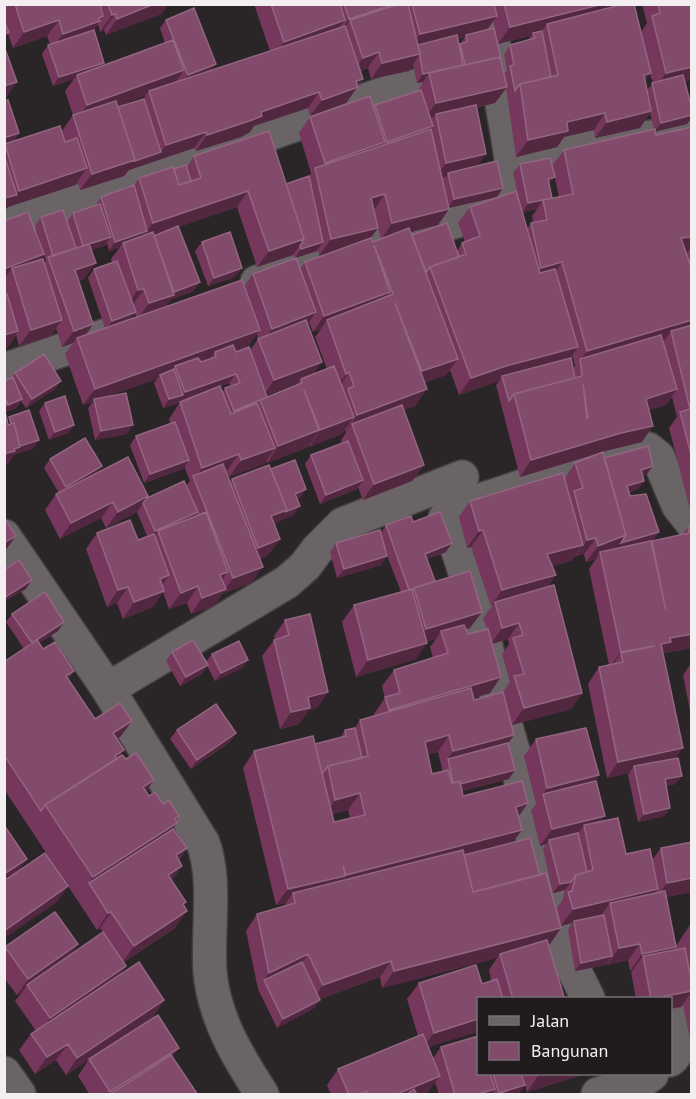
<svg xmlns="http://www.w3.org/2000/svg" width="696" height="1099" font-family="'PT Sans',sans-serif">
<rect width="100%" height="100%" fill="#2a2527"/>
<g fill="none" stroke-linecap="round" stroke-linejoin="round">
<defs>
<path id="minor" d="M 511,163 C 568,148 632,133 692,137
M 7,223 L 76,202 L 394,90 L 463,77
M 257,282 L 291,270 L 471,217 L 509,203 C 520,185 503,116 500,92 C 496,63 493,34 487,4
M 4,370 L 112,333
M 4,536 L 108,689 L 203,843 C 217,879 207,933 210,972 C 214,1018 238,1057 262,1094
M 108,689 L 287,582 L 305,566 L 317,550 L 343,524 L 462,477
M 588,998 L 562,946 L 555,911 L 530,829 L 518,767 L 497,696 L 480,618 L 457,548 L 445,524 L 445,518 L 453,509 L 569,471 L 591,462 L 610,458 L 640,447 L 648,449 L 658,457 L 678,505 L 692,523
M 670,1060 C 676,1056 677,1050 679,1043 C 687,1015 679,989 673,961
M 4,1073 L 19,1094
M 598,1094 L 640,1083 L 652,1074"/>
</defs>
<use href="#minor" stroke="#444042" stroke-width="36"/>
<use href="#minor" stroke="#6a6467" stroke-width="33"/>
</g>
<path fill="#75385c" fill-rule="evenodd" d="M 5,4 L 171,4 L 167,6 L 161,14 L 106,35 L 104,30 L 100,32 L 98,24 L 93,31 L 104,63 L 102,66 L 165,43 L 160,28 L 166,20 L 211,71 L 270,51 L 254,4 L 634,4 L 641,32 L 647,23 L 642,4 L 692,4 L 685,82 L 692,109 L 692,117 L 687,124 L 656,131 L 656,135 L 692,127 L 692,517 L 669,428 L 677,417 L 672,397 L 666,405 L 649,410 L 642,442 L 609,450 L 520,477 L 496,385 L 499,381 L 459,395 L 450,370 L 446,375 L 424,383 L 415,406 L 404,410 L 424,465 L 412,481 L 363,500 L 358,487 L 357,489 L 320,504 L 305,464 L 311,455 L 342,444 L 341,440 L 347,431 L 346,432 L 345,430 L 342,434 L 309,447 L 308,445 L 308,447 L 267,463 L 266,461 L 264,464 L 229,477 L 227,471 L 226,471 L 230,482 L 232,479 L 271,469 L 306,489 L 300,498 L 297,499 L 300,506 L 293,515 L 279,521 L 275,526 L 280,539 L 268,555 L 260,559 L 251,583 L 222,594 L 214,606 L 191,614 L 187,603 L 169,609 L 163,592 L 153,607 L 123,619 L 117,603 L 107,607 L 86,549 L 97,533 L 138,540 L 147,536 L 137,512 L 106,528 L 101,518 L 60,539 L 45,510 L 56,494 L 59,493 L 44,468 L 50,459 L 97,473 L 148,496 L 147,498 L 186,486 L 190,481 L 184,466 L 183,469 L 144,483 L 130,445 L 136,436 L 170,423 L 169,419 L 180,402 L 222,392 L 225,388 L 231,386 L 229,383 L 179,401 L 177,404 L 163,408 L 154,383 L 157,379 L 105,397 L 127,434 L 95,440 L 88,408 L 93,402 L 83,405 L 65,354 L 73,343 L 62,347 L 56,328 L 50,336 L 19,346 L 16,335 L 7,348 L 4,348 L 4,221 L 42,249 L 35,226 L 41,217 L 67,222 L 73,213 L 95,206 L 101,197 L 134,185 L 139,178 L 174,169 L 187,167 L 194,156 L 286,184 L 309,177 L 311,173 L 299,133 L 310,117 L 374,107 L 375,105 L 418,91 L 423,82 L 417,83 L 413,65 L 409,71 L 371,79 L 368,68 L 361,71 L 363,79 L 346,103 L 310,116 L 308,108 L 254,126 L 250,132 L 241,137 L 196,151 L 194,148 L 129,170 L 124,176 L 80,190 L 78,182 L 75,185 L 8,207 L 4,211 L 4,101 L 19,133 L 14,141 L 65,142 L 62,131 L 73,115 L 65,91 L 74,79 L 53,86 L 42,54 L 48,45 L 50,44 L 47,36 L 13,48 L 8,34 L 4,38 ZM 493,21 L 498,44 L 531,36 L 528,40 L 510,45 L 504,54 L 507,70 L 504,74 L 501,59 L 487,30 ZM 465,37 L 460,44 L 459,46 L 457,39 ZM 650,74 L 653,83 L 647,90 L 645,81 ZM 506,88 L 516,157 L 557,147 L 564,137 L 594,130 L 595,138 L 640,128 L 650,113 L 654,129 L 564,150 L 552,166 L 520,164 L 513,173 L 522,212 L 537,209 L 532,216 L 533,223 L 531,223 L 527,229 L 470,207 L 458,223 L 465,242 L 462,243 L 457,251 L 412,235 L 411,232 L 438,225 L 449,208 L 497,197 L 478,166 L 476,108 L 495,103 ZM 145,96 L 144,99 L 118,107 L 118,106 ZM 554,174 L 559,197 L 552,198 L 549,185 ZM 237,207 L 257,267 L 293,255 L 295,258 L 317,251 L 318,250 L 319,256 L 326,254 L 305,262 L 300,269 L 253,274 L 244,286 L 166,306 L 170,300 L 194,291 L 178,227 ZM 374,213 L 381,239 L 373,242 L 371,238 L 378,228 ZM 107,243 L 109,251 L 120,247 L 111,259 L 112,263 L 94,269 L 88,278 L 105,328 L 86,335 L 93,324 L 79,281 L 84,279 L 91,250 L 104,246 ZM 44,255 L 46,261 L 44,263 L 41,259 ZM 135,313 L 136,317 L 131,319 ZM 309,322 L 313,332 L 321,329 L 315,337 L 327,369 L 314,374 L 308,324 ZM 257,334 L 258,339 L 250,350 L 236,352 L 235,351 L 248,346 ZM 572,355 L 575,366 L 573,369 L 570,359 ZM 298,383 L 296,385 L 267,397 L 267,395 Z
M 202,242 L 235,277 L 208,286 L 195,251 Z
M 15,373 L 61,381 L 55,389 L 26,408 L 21,401 L 16,408 L 4,413 L 4,381 L 11,378 Z
M 45,403 L 74,425 L 68,433 L 49,440 L 39,411 Z
M 604,458 L 647,474 L 643,476 L 644,481 L 638,489 L 629,492 L 651,543 L 652,541 L 682,535 L 688,527 L 692,526 L 692,648 L 663,653 L 676,758 L 675,784 L 666,786 L 670,808 L 664,816 L 638,822 L 628,775 L 629,773 L 607,778 L 588,684 L 599,667 L 609,665 L 589,569 L 596,559 L 586,562 L 584,554 L 576,556 L 576,555 L 571,561 L 552,566 L 556,575 L 548,586 L 582,693 L 571,709 L 512,725 L 503,692 L 510,682 L 502,654 L 509,644 L 508,639 L 492,644 L 490,693 L 474,698 L 474,700 L 514,735 L 508,743 L 509,779 L 462,791 L 463,796 L 518,817 L 513,843 L 540,875 L 561,928 L 550,944 L 548,945 L 564,997 L 562,999 L 478,999 L 429,1048 L 433,1058 L 441,1047 L 478,1074 L 585,1074 L 527,1092 L 525,1085 L 518,1095 L 439,1095 L 435,1082 L 428,1092 L 422,1095 L 331,1095 L 327,1085 L 338,1069 L 418,1036 L 407,999 L 419,983 L 482,984 L 491,980 L 489,970 L 497,958 L 382,988 L 380,977 L 320,999 L 314,1008 L 277,1028 L 258,989 L 246,931 L 257,914 L 284,907 L 286,903 L 276,905 L 243,768 L 254,751 L 315,744 L 340,738 L 345,730 L 355,728 L 360,720 L 374,716 L 374,714 L 385,698 L 382,686 L 394,670 L 433,658 L 430,647 L 436,639 L 427,641 L 416,659 L 356,677 L 342,622 L 354,605 L 401,592 L 385,550 L 381,565 L 337,578 L 330,552 L 336,543 L 381,533 L 386,525 L 413,522 L 446,552 L 427,559 L 435,581 L 470,628 L 466,629 L 468,634 L 487,629 L 483,618 L 492,606 L 491,606 L 471,547 L 467,548 L 459,517 L 470,501 L 565,478 L 575,463 ZM 438,752 L 443,772 L 432,774 L 428,754 ZM 348,810 L 350,818 L 334,822 L 332,814 Z
M 12,614 L 58,631 L 39,643 L 43,649 L 68,679 L 95,719 L 132,721 L 120,737 L 117,739 L 124,750 L 118,757 L 126,759 L 154,780 L 146,791 L 149,796 L 163,804 L 179,816 L 176,821 L 173,829 L 187,848 L 179,860 L 172,880 L 183,906 L 175,928 L 124,962 L 126,966 L 120,975 L 164,1000 L 153,1017 L 66,1075 L 56,1060 L 35,1074 L 19,1050 L 31,1034 L 36,1031 L 15,1001 L 22,992 L 17,995 L 4,978 L 4,948 L 5,947 L 71,954 L 103,932 L 100,928 L 97,930 L 4,789 L 4,662 L 24,649 L 6,622 Z
M 285,620 L 328,692 L 317,708 L 309,710 L 299,724 L 280,729 L 262,656 L 275,639 L 274,636 Z
M 172,652 L 206,662 L 212,654 L 242,668 L 215,681 L 207,666 L 202,674 L 180,686 L 166,661 Z
M 692,662 L 692,721 L 683,675 Z
M 177,730 L 236,733 L 230,742 L 191,769 L 170,739 Z
M 536,739 L 599,775 L 595,781 L 600,822 L 626,854 L 652,860 L 661,848 L 692,892 L 666,897 L 676,946 L 690,925 L 692,925 L 692,1048 L 683,1005 L 681,1007 L 670,999 L 636,999 L 631,972 L 633,970 L 630,971 L 628,960 L 607,965 L 607,963 L 606,965 L 575,971 L 568,930 L 572,923 L 561,926 L 557,908 L 562,901 L 565,890 L 553,893 L 543,849 L 546,844 L 540,846 L 531,810 L 536,804 L 524,756 Z
M 179,1048 L 172,1057 L 198,1095 L 90,1095 L 78,1076 L 89,1059 Z"/>
<path fill="#512840" d="M 154,4 L 171,4 L 167,6 L 161,14 L 106,35 L 117,19 Z
M 395,4 L 406,4 L 350,20 L 340,35 L 338,35 L 349,19 Z
M 603,4 L 628,4 L 547,24 L 540,33 L 533,33 L 531,36 L 498,44 L 510,27 Z
M 115,14 L 104,30 L 100,32 L 112,15 Z
M 103,16 L 89,37 L 51,50 L 63,34 Z
M 497,16 L 485,32 L 466,35 L 465,37 L 408,50 L 420,34 Z
M 59,20 L 47,36 L 13,48 L 24,32 Z
M 345,20 L 333,36 L 272,59 L 284,42 Z
M 379,52 L 368,68 L 351,74 L 363,58 Z
M 420,54 L 409,71 L 371,79 L 382,63 Z
M 104,63 L 98,72 L 77,75 L 74,79 L 53,86 L 59,77 Z
M 216,64 L 210,73 L 181,84 L 188,75 Z
M 692,67 L 692,80 L 654,90 L 666,73 Z
M 184,70 L 172,87 L 149,91 L 145,96 L 76,121 L 87,105 Z
M 429,73 L 423,82 L 417,83 L 423,74 Z
M 651,73 L 639,90 L 644,75 Z
M 363,79 L 346,103 L 310,116 L 322,100 L 356,81 Z
M 17,82 L 6,98 L 4,98 L 4,86 Z
M 507,87 L 495,103 L 436,117 L 436,114 L 434,117 L 424,120 L 436,103 Z
M 319,92 L 308,108 L 254,126 L 250,132 L 241,137 L 196,151 L 207,135 L 261,112 Z
M 651,111 L 640,128 L 595,138 L 607,122 Z
M 605,113 L 594,130 L 564,137 L 557,147 L 516,157 L 528,140 L 567,122 Z
M 692,115 L 692,117 L 687,124 L 654,132 L 661,123 Z
M 433,126 L 422,143 L 376,158 L 387,142 Z
M 206,132 L 194,148 L 129,170 L 124,176 L 80,190 L 92,174 L 161,152 L 166,145 Z
M 19,133 L 13,142 L 4,145 L 4,138 Z
M 385,142 L 374,159 L 317,175 L 325,163 Z
M 486,154 L 475,170 L 448,173 L 446,177 L 435,179 L 446,163 Z
M 87,168 L 75,185 L 8,207 L 4,211 L 4,198 L 16,195 L 19,191 Z
M 555,177 L 548,186 L 548,179 Z
M 503,188 L 497,197 L 448,208 L 454,199 Z
M 248,191 L 237,207 L 124,246 L 123,243 L 120,247 L 109,251 L 115,242 L 147,231 L 153,223 Z
M 385,194 L 374,210 L 371,198 Z
M 543,200 L 537,209 L 522,212 L 528,203 Z
M 449,209 L 438,225 L 381,240 L 392,223 Z
M 378,228 L 366,244 L 319,256 L 331,239 Z
M 111,237 L 104,246 L 77,255 L 83,246 Z
M 692,237 L 692,246 L 688,252 L 670,255 L 681,238 Z
M 304,239 L 293,255 L 257,267 L 269,251 Z
M 323,242 L 317,251 L 295,258 L 301,249 Z
M 44,254 L 33,271 L 12,268 L 4,279 L 4,269 Z
M 562,262 L 550,279 L 530,284 L 541,268 Z
M 96,263 L 84,279 L 63,286 L 75,270 Z
M 242,268 L 235,277 L 208,286 L 214,278 Z
M 200,282 L 194,291 L 170,300 L 163,311 L 137,320 L 149,303 L 172,295 L 174,292 Z
M 144,289 L 133,305 L 126,307 L 138,290 Z
M 390,292 L 378,309 L 327,320 L 321,329 L 313,332 L 324,316 Z
M 136,312 L 130,321 L 106,330 L 112,321 Z
M 316,312 L 304,329 L 261,345 L 272,329 Z
M 62,320 L 50,336 L 19,346 L 31,330 Z
M 692,320 L 691,333 L 671,331 L 664,341 L 581,365 L 580,361 L 587,351 Z
M 93,324 L 82,340 L 77,338 L 73,343 L 62,347 L 74,331 Z
M 260,330 L 248,346 L 216,358 L 216,357 L 215,352 L 209,360 L 177,372 L 175,366 L 169,375 L 160,375 L 157,379 L 95,401 L 94,399 L 93,402 L 83,405 L 95,389 Z
M 18,331 L 7,348 L 4,348 L 4,335 Z
M 578,347 L 567,363 L 502,376 L 499,381 L 459,395 L 471,378 L 506,366 Z
M 458,359 L 446,375 L 411,388 L 422,371 Z
M 322,362 L 311,378 L 301,379 L 298,383 L 263,396 L 274,380 Z
M 349,372 L 338,389 L 335,390 L 346,374 Z
M 236,374 L 229,383 L 179,401 L 185,392 Z
M 61,381 L 55,389 L 26,408 L 32,399 Z
M 427,389 L 415,406 L 354,428 L 352,424 L 347,431 L 346,432 L 357,415 Z
M 677,389 L 666,405 L 635,415 L 646,399 Z
M 183,395 L 177,404 L 163,408 L 169,399 Z
M 22,399 L 16,408 L 4,413 L 4,410 L 8,405 Z
M 259,401 L 253,409 L 227,419 L 234,411 Z
M 354,417 L 342,434 L 309,447 L 320,430 Z
M 74,425 L 68,433 L 49,440 L 55,432 Z
M 133,425 L 127,434 L 95,440 L 101,431 Z
M 653,426 L 642,442 L 609,450 L 520,477 L 531,460 L 621,433 Z
M 319,430 L 308,447 L 267,463 L 278,446 Z
M 39,440 L 33,449 L 14,455 L 9,463 L 4,466 L 4,454 L 19,447 Z
M 275,448 L 264,464 L 229,477 L 241,460 Z
M 239,454 L 227,471 L 196,482 L 195,478 L 202,468 Z
M 189,460 L 183,469 L 144,483 L 150,474 Z
M 424,465 L 412,481 L 363,500 L 374,484 Z
M 102,466 L 96,475 L 60,495 L 66,487 Z
M 653,466 L 647,474 L 635,479 L 641,470 Z
M 363,480 L 357,489 L 320,504 L 326,495 Z
M 644,481 L 638,489 L 621,495 L 627,486 Z
M 306,489 L 300,498 L 289,503 L 295,494 Z
M 148,496 L 137,512 L 106,528 L 118,512 Z
M 113,502 L 101,518 L 60,539 L 71,523 Z
M 300,506 L 293,515 L 279,521 L 275,526 L 271,516 L 287,510 Z
M 198,512 L 192,521 L 158,531 L 153,538 L 149,540 L 155,531 Z
M 483,530 L 471,547 L 467,548 L 479,531 Z
M 659,532 L 653,541 L 615,552 L 600,552 L 596,559 L 586,562 L 598,546 L 626,535 Z
M 16,536 L 4,552 L 4,543 Z
M 596,538 L 584,554 L 576,556 L 587,540 Z
M 280,539 L 268,555 L 246,564 L 258,548 Z
M 452,543 L 446,552 L 419,562 L 425,554 Z
M 583,545 L 571,561 L 535,571 L 547,554 Z
M 387,556 L 381,565 L 337,578 L 344,569 Z
M 263,567 L 251,583 L 222,594 L 214,606 L 191,614 L 202,598 L 225,589 L 233,578 Z
M 228,572 L 216,588 L 220,575 Z
M 169,575 L 158,592 L 160,579 Z
M 556,575 L 545,592 L 495,602 L 491,606 L 502,590 Z
M 32,580 L 26,589 L 4,602 L 4,598 Z
M 198,586 L 187,603 L 169,609 L 181,593 Z
M 128,587 L 117,603 L 107,607 L 118,590 Z
M 164,591 L 153,607 L 123,619 L 134,602 Z
M 482,612 L 470,628 L 443,636 L 441,631 L 436,639 L 415,645 L 426,629 Z
M 64,622 L 58,631 L 25,652 L 32,643 Z
M 519,623 L 508,639 L 491,644 L 502,628 Z
M 692,634 L 692,648 L 663,653 L 661,644 L 670,638 Z
M 427,643 L 416,659 L 356,677 L 368,660 Z
M 655,646 L 623,662 L 621,653 L 611,668 L 609,668 L 621,652 Z
M 248,660 L 242,668 L 215,681 L 221,673 Z
M 208,665 L 202,674 L 180,686 L 186,677 Z
M 74,671 L 63,687 L 66,676 Z
M 501,677 L 490,693 L 377,726 L 389,710 Z
M 328,692 L 317,708 L 309,710 L 299,724 L 280,729 L 291,712 L 308,697 Z
M 582,693 L 571,709 L 512,725 L 524,708 Z
M 132,721 L 120,737 L 101,749 L 113,733 Z
M 236,733 L 230,742 L 191,769 L 197,760 Z
M 449,735 L 438,752 L 414,758 L 425,742 Z
M 514,735 L 502,751 L 448,759 L 453,751 Z
M 683,748 L 671,765 L 634,766 L 629,773 L 607,778 L 618,762 Z
M 124,750 L 114,763 L 115,756 Z
M 515,770 L 509,779 L 448,795 L 454,786 Z
M 599,775 L 588,792 L 543,794 L 547,788 Z
M 682,776 L 675,784 L 659,788 L 665,779 Z
M 154,780 L 138,802 L 143,787 Z
M 360,793 L 348,810 L 324,816 L 335,800 Z
M 528,803 L 516,820 L 516,807 Z
M 670,808 L 664,816 L 638,822 L 644,814 Z
M 179,816 L 172,826 L 177,823 L 162,845 L 89,883 L 93,877 Z
M 605,816 L 593,832 L 584,825 L 576,837 L 549,840 L 546,844 L 540,846 L 552,829 Z
M 522,830 L 510,846 L 335,891 L 346,875 Z
M 187,848 L 175,864 L 176,855 Z
M 27,859 L 16,875 L 4,883 L 4,874 Z
M 182,866 L 171,882 L 168,875 Z
M 345,876 L 334,892 L 293,893 L 286,903 L 276,905 L 288,889 Z
M 692,878 L 692,892 L 656,899 L 667,883 Z
M 571,882 L 565,890 L 553,893 L 560,884 Z
M 68,886 L 57,902 L 4,939 L 4,931 Z
M 658,889 L 646,906 L 610,903 L 600,917 L 574,921 L 572,923 L 561,926 L 573,909 Z
M 187,911 L 175,928 L 122,963 L 134,946 Z
M 111,912 L 100,928 L 97,930 L 108,913 Z
M 561,928 L 550,944 L 501,957 L 500,954 L 497,958 L 382,988 L 394,971 Z
M 78,944 L 67,961 L 27,985 L 22,992 L 17,995 L 28,979 Z
M 640,944 L 628,960 L 607,965 L 619,948 Z
M 676,947 L 665,963 L 643,956 L 633,970 L 630,971 L 642,954 Z
M 308,954 L 296,971 L 264,980 L 269,973 Z
M 612,956 L 606,965 L 575,971 L 581,963 Z
M 391,961 L 380,977 L 311,1002 L 323,985 Z
M 126,966 L 115,982 L 39,1035 L 50,1018 Z
M 692,991 L 681,1007 L 670,1009 L 670,999 L 652,999 Z
M 164,1000 L 153,1017 L 66,1075 L 77,1058 Z
M 320,1000 L 314,1008 L 277,1028 L 283,1019 Z
M 478,1019 L 478,1032 L 422,1049 L 434,1033 Z
M 68,1044 L 56,1060 L 35,1074 L 47,1057 Z
M 179,1048 L 167,1064 L 112,1093 L 110,1095 L 108,1095 L 110,1092 Z
M 545,1074 L 585,1074 L 527,1092 L 538,1076 Z
M 440,1076 L 428,1092 L 422,1095 L 395,1095 Z
M 525,1085 L 519,1094 L 498,1095 L 499,1093 Z
M 495,1089 L 491,1095 L 475,1095 Z"/>
<path fill="#824b6c" stroke="#946581" stroke-width="1.5" fill-rule="evenodd" d="M 15,4 L 100,4 L 103,16 L 99,18 L 100,21 L 63,34 L 59,20 L 24,32 Z
M 108,4 L 154,4 L 117,19 L 115,14 L 112,15 Z
M 271,4 L 340,4 L 345,20 L 284,42 Z
M 344,4 L 395,4 L 349,19 Z
M 399,4 L 408,4 L 420,54 L 382,63 L 379,52 L 363,58 L 350,20 Z
M 412,4 L 494,4 L 497,16 L 420,34 Z
M 504,4 L 603,4 L 510,27 Z
M 624,4 L 634,4 L 651,73 L 644,75 L 651,111 L 607,122 L 605,113 L 567,122 L 568,131 L 528,140 L 520,84 L 558,75 L 547,24 Z
M 658,4 L 692,4 L 692,67 L 666,73 L 652,16 L 660,13 Z
M 194,8 L 216,64 L 188,75 L 166,20 Z
M 4,21 L 9,32 L 4,34 Z
M 345,26 L 363,79 L 356,81 L 358,87 L 322,100 L 319,92 L 261,112 L 262,116 L 252,120 L 207,135 L 206,132 L 166,145 L 149,91 Z
M 494,28 L 501,59 L 500,59 L 500,57 L 465,65 L 460,44 L 467,42 L 466,35 Z
M 94,30 L 104,63 L 59,77 L 48,45 Z
M 542,31 L 551,77 L 520,84 L 515,91 L 510,66 L 514,65 L 510,45 L 535,38 L 533,33 Z
M 457,35 L 463,65 L 423,74 L 418,45 Z
M 173,40 L 184,70 L 87,105 L 77,75 Z
M 4,46 L 17,82 L 4,86 Z
M 500,57 L 507,87 L 436,103 L 429,73 Z
M 683,75 L 692,109 L 692,115 L 661,123 L 652,83 Z
M 421,90 L 433,126 L 387,142 L 375,105 Z
M 370,96 L 385,142 L 325,163 L 310,117 Z
M 144,99 L 161,152 L 135,161 L 135,160 L 118,107 Z
M 8,100 L 19,133 L 4,138 L 4,101 Z
M 116,101 L 135,160 L 92,174 L 73,115 Z
M 476,105 L 486,154 L 446,163 L 436,114 Z
M 60,126 L 65,142 L 77,138 L 87,168 L 19,191 L 5,144 Z
M 692,127 L 692,237 L 681,238 L 692,270 L 692,320 L 587,351 L 562,262 L 541,268 L 531,223 L 547,220 L 543,200 L 573,194 L 564,150 L 655,129 L 656,135 Z
M 431,129 L 449,209 L 392,223 L 385,194 L 371,198 L 378,228 L 331,239 L 315,168 Z
M 269,131 L 304,239 L 269,251 L 248,191 L 153,223 L 139,178 L 173,167 L 179,185 L 201,178 L 194,156 Z
M 4,155 L 17,195 L 4,198 Z
M 550,158 L 555,177 L 548,179 L 552,198 L 528,203 L 520,164 Z
M 497,161 L 503,188 L 454,199 L 448,173 Z
M 186,165 L 191,181 L 179,185 L 174,169 Z
M 309,176 L 323,242 L 301,249 L 300,246 L 304,239 L 286,184 Z
M 134,185 L 147,231 L 115,242 L 101,197 Z
M 516,191 L 540,273 L 555,269 L 578,347 L 506,366 L 471,378 L 430,267 L 466,254 L 462,243 L 480,236 L 470,207 Z
M 100,204 L 111,237 L 83,246 L 73,213 Z
M 63,210 L 76,248 L 53,256 L 41,217 Z
M 28,212 L 44,254 L 4,269 L 4,221 Z
M 447,223 L 459,257 L 430,267 L 426,272 L 412,235 Z
M 178,226 L 200,282 L 174,292 L 154,236 Z
M 409,228 L 458,359 L 422,371 L 395,303 L 427,389 L 357,415 L 348,389 L 354,386 L 349,372 L 346,374 L 327,320 L 393,294 L 374,245 L 390,292 L 324,316 L 305,262 L 371,238 L 373,242 Z
M 153,232 L 174,295 L 149,303 L 144,289 L 138,290 L 123,243 Z
M 230,232 L 242,268 L 214,278 L 202,242 Z
M 89,244 L 96,263 L 75,270 L 93,324 L 74,331 L 48,257 Z
M 296,258 L 316,312 L 272,329 L 253,274 Z
M 43,259 L 62,320 L 31,330 L 12,268 Z
M 117,261 L 136,312 L 112,321 L 94,269 Z
M 242,280 L 260,330 L 95,389 L 77,338 Z
M 4,294 L 7,294 L 18,331 L 4,335 Z
M 306,320 L 322,362 L 274,380 L 258,339 Z
M 692,325 L 692,458 L 680,412 L 690,409 L 671,331 Z
M 661,335 L 677,389 L 646,399 L 653,426 L 621,433 L 531,460 L 514,394 L 582,376 L 580,359 ZM 583,384 L 588,418 L 587,418 Z
M 233,345 L 236,352 L 249,347 L 267,397 L 234,411 L 225,388 L 240,383 L 236,374 L 185,392 L 175,366 L 198,358 L 201,362 L 216,357 L 215,352 Z
M 44,354 L 61,381 L 32,399 L 15,373 Z
M 571,358 L 575,378 L 514,394 L 509,401 L 502,376 Z
M 334,366 L 354,417 L 320,430 L 304,390 L 319,430 L 278,446 L 260,400 L 302,383 L 301,379 Z
M 174,369 L 183,395 L 169,399 L 160,375 Z
M 13,377 L 22,399 L 8,405 L 4,397 L 4,381 Z
M 220,386 L 231,414 L 257,403 L 275,448 L 241,460 L 239,454 L 202,468 L 180,402 Z
M 126,393 L 133,425 L 101,431 L 94,399 Z
M 65,396 L 74,425 L 55,432 L 45,403 Z
M 402,405 L 424,465 L 374,484 L 352,424 Z
M 29,410 L 39,440 L 20,446 L 14,423 L 11,424 L 9,417 Z
M 6,415 L 8,425 L 14,423 L 20,447 L 14,449 L 15,451 L 4,454 L 4,416 Z
M 175,422 L 189,460 L 150,474 L 136,436 Z
M 85,438 L 102,466 L 66,487 L 50,459 Z
M 348,441 L 363,480 L 326,495 L 311,455 Z
M 648,446 L 653,466 L 641,470 L 644,481 L 627,486 L 630,496 L 646,494 L 659,532 L 621,543 L 626,535 L 604,458 Z
M 603,452 L 626,535 L 598,546 L 596,538 L 587,540 L 574,491 L 583,488 L 575,463 Z
M 128,457 L 148,496 L 118,512 L 113,502 L 71,523 L 56,494 Z
M 295,460 L 306,489 L 295,494 L 300,506 L 285,512 L 287,510 L 271,469 Z
M 223,464 L 263,567 L 233,578 L 193,476 Z
M 269,465 L 287,510 L 271,516 L 280,539 L 258,548 L 232,479 Z
M 563,473 L 583,545 L 547,554 L 556,575 L 502,590 L 483,530 L 479,531 L 470,501 Z
M 184,481 L 198,512 L 155,531 L 143,503 L 147,498 Z
M 206,512 L 228,572 L 220,575 L 226,589 L 202,598 L 198,586 L 181,593 L 158,531 Z
M 440,512 L 452,543 L 425,554 L 435,581 L 414,588 L 413,590 L 412,589 L 409,590 L 386,525 L 411,516 L 413,522 Z
M 130,520 L 138,540 L 154,534 L 169,575 L 160,579 L 164,591 L 134,602 L 128,587 L 118,590 L 97,533 Z
M 6,521 L 16,536 L 4,543 L 4,522 Z
M 692,526 L 692,634 L 670,638 L 671,642 L 661,644 L 683,748 L 618,762 L 599,667 L 623,662 L 621,653 L 655,646 L 621,652 L 600,552 L 651,541 L 666,611 L 652,541 L 689,533 L 688,527 Z
M 380,530 L 387,556 L 344,569 L 336,543 Z
M 19,560 L 32,580 L 4,598 L 4,570 Z
M 470,571 L 482,612 L 426,629 L 414,588 Z
M 554,585 L 582,693 L 524,708 L 514,676 L 524,674 L 513,638 L 523,635 L 519,623 L 502,628 L 495,602 Z
M 412,589 L 427,643 L 368,660 L 354,605 Z
M 45,592 L 64,622 L 32,643 L 12,614 Z
M 310,614 L 328,692 L 308,697 L 310,708 L 291,712 L 274,640 L 289,635 L 285,620 Z
M 464,625 L 468,634 L 488,629 L 501,677 L 389,710 L 385,697 L 400,693 L 394,670 L 448,653 L 441,631 Z
M 37,640 L 43,649 L 55,642 L 74,671 L 66,676 L 95,719 L 120,703 L 132,721 L 113,733 L 124,750 L 115,756 L 117,759 L 45,805 L 41,811 L 4,755 L 4,662 Z
M 193,640 L 208,665 L 186,677 L 172,652 Z
M 239,641 L 248,660 L 221,673 L 212,654 Z
M 471,688 L 474,700 L 503,692 L 514,735 L 453,751 L 449,735 L 425,742 L 432,774 L 448,770 L 452,783 L 460,781 L 463,796 L 522,781 L 528,803 L 516,807 L 522,830 L 346,875 L 343,866 L 345,876 L 288,889 L 254,751 L 313,736 L 334,822 L 365,815 L 360,793 L 335,800 L 328,766 L 368,756 L 360,720 Z
M 216,704 L 236,733 L 197,760 L 177,730 Z
M 355,728 L 362,758 L 328,766 L 322,774 L 315,744 L 346,736 L 345,730 Z
M 586,728 L 599,775 L 547,788 L 536,739 Z
M 508,743 L 515,770 L 460,784 L 460,781 L 453,783 L 448,759 Z
M 136,753 L 154,780 L 143,787 L 149,796 L 155,792 L 163,804 L 169,800 L 179,816 L 175,819 L 177,823 L 93,877 L 45,805 L 122,755 L 126,759 Z
M 678,758 L 682,776 L 665,779 L 670,808 L 644,814 L 634,766 Z
M 596,781 L 605,816 L 552,829 L 543,794 Z
M 618,818 L 626,854 L 650,849 L 658,889 L 573,909 L 568,892 L 572,891 L 576,875 L 593,870 L 584,825 Z
M 4,825 L 27,859 L 4,874 Z
M 173,829 L 187,848 L 176,855 L 182,866 L 168,875 L 186,902 L 183,904 L 187,911 L 134,946 L 111,912 L 108,913 L 89,883 Z
M 578,833 L 587,872 L 576,875 L 571,882 L 560,884 L 549,840 Z
M 530,838 L 540,875 L 473,892 L 464,855 Z
M 692,842 L 692,878 L 667,883 L 661,848 Z
M 463,850 L 473,892 L 546,873 L 561,928 L 394,971 L 391,961 L 323,985 L 308,954 L 269,973 L 257,914 L 295,903 L 293,893 Z
M 45,853 L 68,886 L 4,931 L 4,881 Z
M 665,891 L 676,947 L 642,954 L 640,944 L 619,948 L 610,903 Z
M 55,912 L 78,944 L 28,979 L 5,947 Z
M 604,915 L 612,956 L 581,963 L 574,921 Z
M 103,932 L 126,966 L 50,1018 L 27,985 Z
M 547,940 L 564,997 L 558,999 L 513,999 L 500,954 Z
M 685,948 L 692,985 L 692,991 L 651,999 L 643,956 Z
M 139,962 L 164,1000 L 77,1058 L 68,1044 L 47,1057 L 31,1034 Z
M 302,962 L 320,1000 L 283,1019 L 264,980 Z
M 476,965 L 482,984 L 497,979 L 503,999 L 478,999 L 478,1019 L 434,1033 L 419,983 Z
M 158,1015 L 179,1048 L 110,1092 L 89,1059 Z
M 423,1034 L 440,1076 L 395,1095 L 368,1095 L 367,1091 L 358,1095 L 349,1095 L 338,1069 Z
M 478,1036 L 478,1074 L 490,1074 L 495,1089 L 475,1095 L 455,1095 L 441,1047 Z
M 171,1055 L 198,1095 L 113,1095 L 112,1093 Z
M 493,1074 L 521,1074 L 525,1085 L 499,1093 Z
M 414,1089 L 417,1095 L 405,1095 Z"/>
<rect width="696" height="1099" fill="none" stroke="#f3eff1" stroke-width="12"/>
<rect x="477" y="997" width="195" height="78" fill="#211b1e" stroke="#757072" stroke-width="1.5"/>
<rect x="489" y="1016" width="30" height="9" fill="#6a6467" stroke="#757072" stroke-width="1.5"/>
<text x="531" y="1027" font-size="18" fill="#f3eff1">Jalan</text>
<rect x="489" y="1042" width="30" height="18" fill="#824b6c" stroke="#757072" stroke-width="1.5"/>
<text x="531" y="1057" font-size="18" fill="#f3eff1">Bangunan</text>
</svg>
